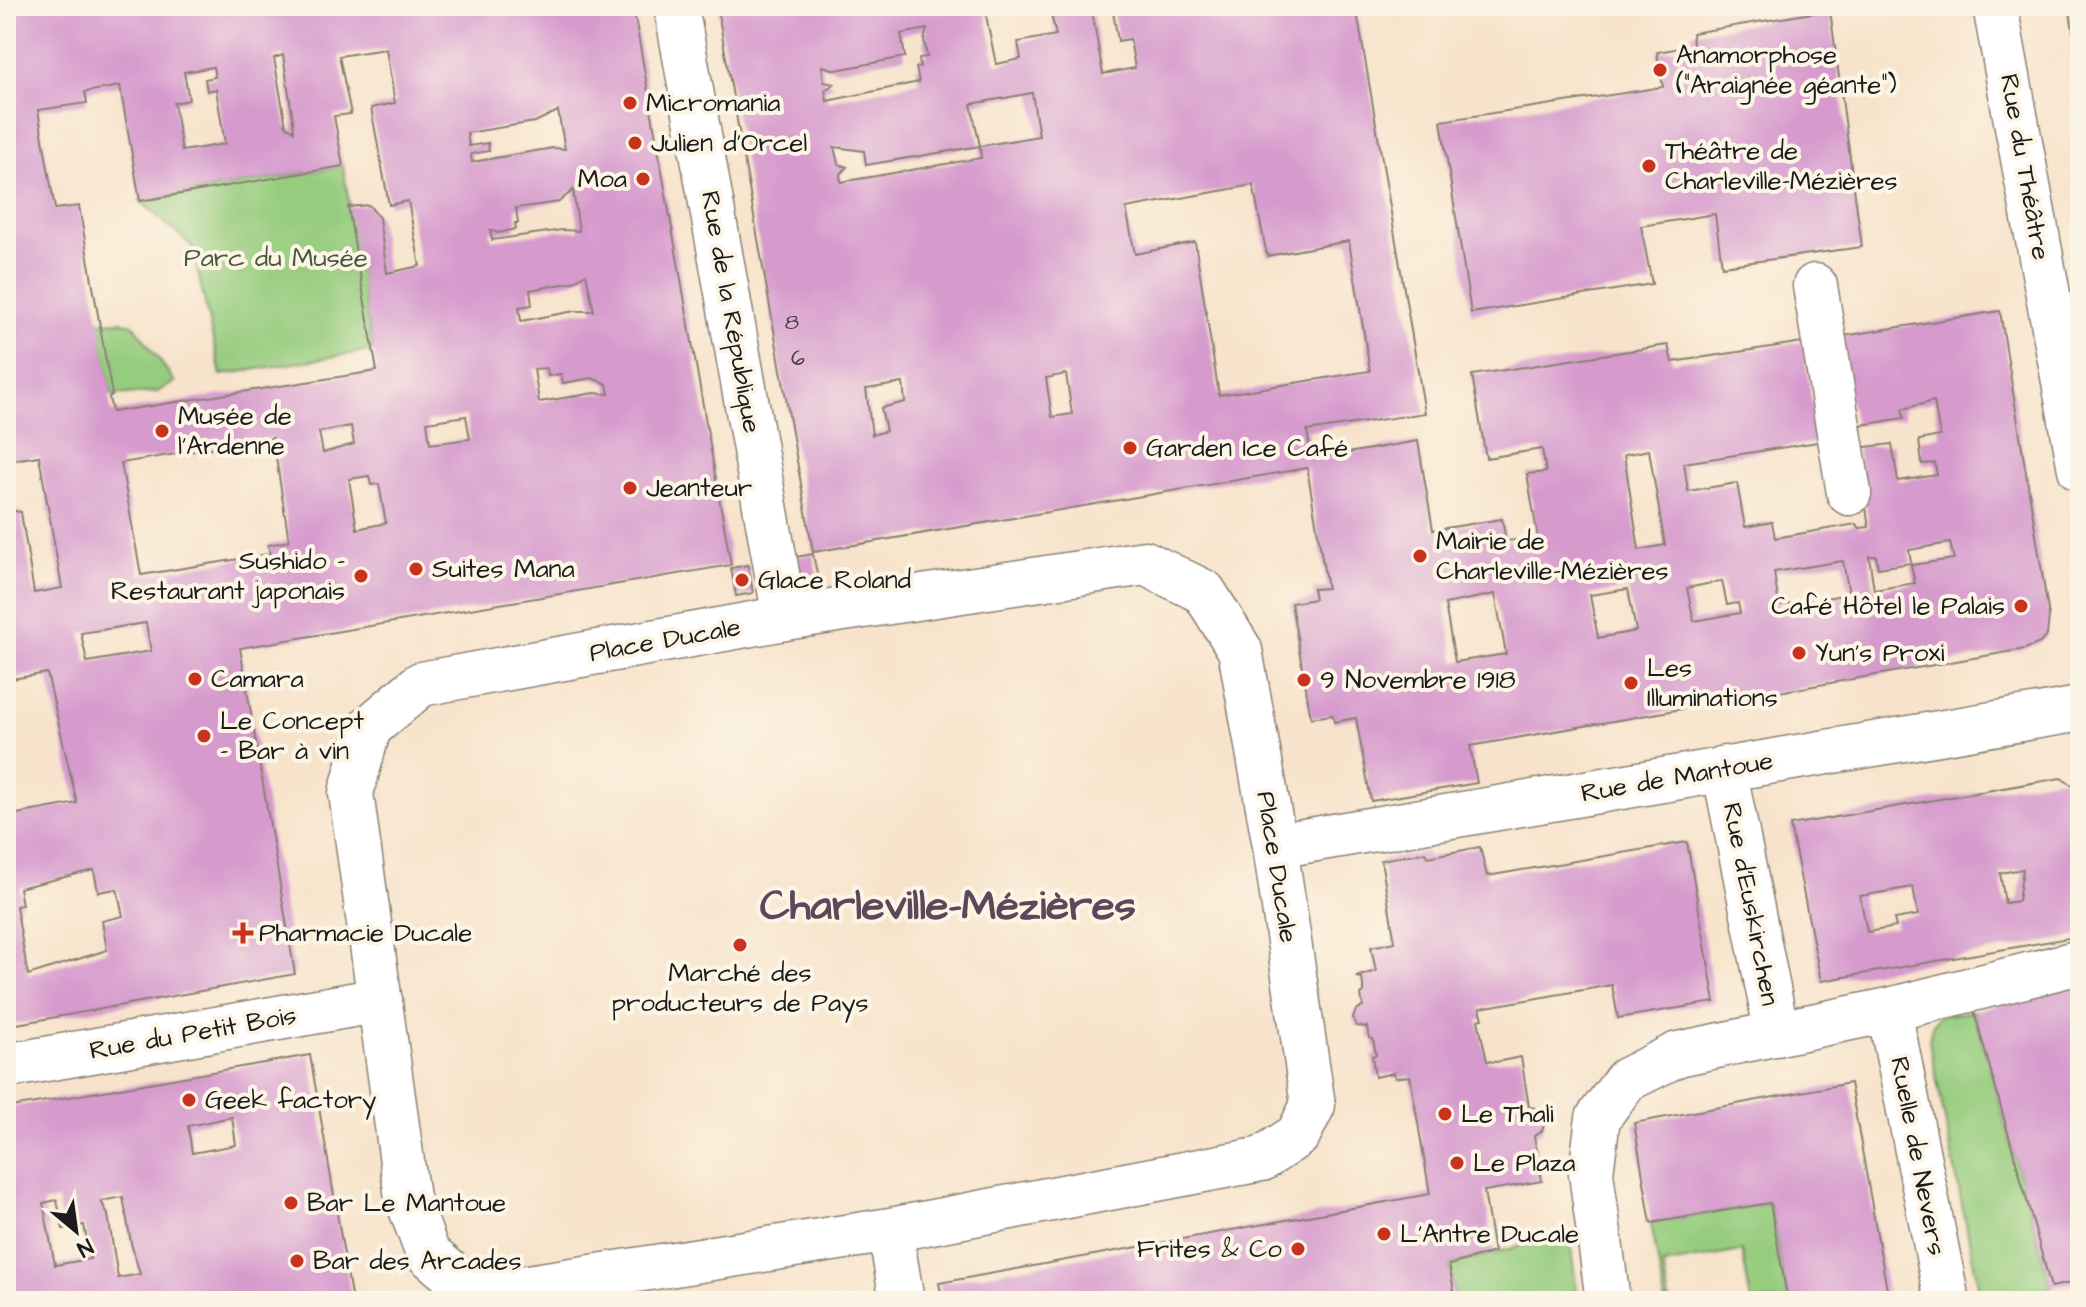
<svg xmlns="http://www.w3.org/2000/svg" width="2086" height="1307" font-family="'Architects Daughter',sans-serif">
<rect width="100%" height="100%" fill="#fcf5e5"/>
<filter id="ink" filterUnits="userSpaceOnUse"><feTurbulence type="fractalNoise" baseFrequency=".0125" numOctaves="2"/><feDisplacementMap in="SourceGraphic" scale="16" xChannelSelector="R" yChannelSelector="G"/><feConvolveMatrix kernelMatrix="1 2 1 2 8 2 1 2 1" color-interpolation-filters="sRGB"/></filter>
<filter id="wash" filterUnits="userSpaceOnUse"><feTurbulence type="fractalNoise" baseFrequency=".006" numOctaves="4" result="noise"/><feDisplacementMap in="SourceGraphic" scale="32" xChannelSelector="R" yChannelSelector="G"/><feGaussianBlur stdDeviation="1.8" result="paint"/><feColorMatrix in="noise" values="0 0 0 0 0 0 0 0 0 0 0 0 0 0 0 0 0 1.4 0 .05"/><feComposite in="paint" operator="in"/></filter>
<g filter="url(#wash)">
<rect width="100%" height="100%" fill="#f7e3cb"/>
<path fill="#96cc7e" stroke="#59744d" stroke-width="2" d="M 343,166 L 373,350 L 221,375 L 192,246 L 140,201 Z
M 121,321 L 134,325 L 175,382 L 157,392 L 112,395 L 98,322 Z
M 1974,1011 L 2051,1287 L 1981,1299 L 1929,1041 L 1932,1026 L 1939,1016 Z
M 1770,1203 L 1788,1301 L 1751,1301 L 1742,1251 L 1663,1265 L 1669,1301 L 1665,1301 L 1651,1223 Z
M 1569,1233 L 1578,1301 L 1456,1301 L 1449,1265 Z"/>
<g id="blocks">
<path fill="#d69acd" fill-rule="evenodd" d="M 54,6 L 633,6 L 731,565 L 240,648 L 295,974 L 6,1026 L 6,816 L 77,803 L 47,673 L 6,680 L 6,510 L 21,512 L 34,593 L 62,588 L 39,456 L 6,461 L 6,14 ZM 386,49 L 395,103 L 371,108 L 389,205 L 408,201 L 420,266 L 387,273 L 379,218 L 369,205 L 348,207 L 377,371 L 112,412 L 109,397 L 112,395 L 79,206 L 55,209 L 38,110 L 87,103 L 85,92 L 120,86 L 140,201 L 343,166 L 334,116 L 351,114 L 339,56 ZM 283,55 L 293,120 L 294,131 L 286,126 L 274,58 ZM 213,67 L 215,77 L 205,79 L 207,91 L 216,89 L 225,144 L 182,151 L 174,103 L 189,100 L 184,72 ZM 558,111 L 565,149 L 553,148 L 472,162 L 471,154 L 489,151 L 488,143 L 469,146 L 467,133 L 535,122 ZM 573,190 L 579,231 L 562,230 L 492,240 L 490,230 L 498,233 L 516,229 L 515,223 L 518,223 L 516,208 L 559,202 ZM 586,274 L 594,311 L 575,311 L 521,321 L 519,307 L 532,305 L 530,290 L 573,282 ZM 547,368 L 548,376 L 561,374 L 563,383 L 592,378 L 607,384 L 609,394 L 594,393 L 539,402 L 534,369 ZM 466,416 L 470,439 L 430,444 L 427,422 ZM 351,426 L 354,444 L 323,453 L 319,432 ZM 273,438 L 289,541 L 268,545 L 270,554 L 141,575 L 121,463 ZM 369,476 L 371,485 L 379,484 L 386,523 L 357,529 L 349,479 ZM 146,623 L 151,651 L 87,662 L 81,633 ZM 94,870 L 98,892 L 117,889 L 123,916 L 102,921 L 107,950 L 28,975 L 16,906 L 22,905 L 19,888 Z
M 717,6 L 984,6 L 996,64 L 1021,59 L 1018,42 L 1056,35 L 1049,6 L 1091,6 L 1103,74 L 1135,68 L 1130,39 L 1118,41 L 1112,6 L 1352,6 L 1354,14 L 1357,12 L 1425,413 L 1307,431 L 1312,459 L 1418,441 L 1433,530 L 1502,519 L 1506,541 L 1538,538 L 1527,474 L 1546,472 L 1542,449 L 1486,458 L 1472,375 L 1668,345 L 1672,362 L 1803,342 L 1818,442 L 1684,463 L 1688,491 L 1737,483 L 1745,527 L 1772,522 L 1775,538 L 1856,524 L 1860,528 L 1869,527 L 1857,448 L 1892,444 L 1898,481 L 1937,475 L 1935,463 L 1922,464 L 1919,440 L 1940,436 L 1934,401 L 1902,409 L 1904,418 L 1855,426 L 1837,337 L 2000,311 L 2049,616 L 2047,635 L 2040,643 L 2025,649 L 1470,746 L 1477,783 L 1371,801 L 1356,718 L 1334,722 L 1333,715 L 1311,718 L 1291,603 L 1315,599 L 1313,589 L 1327,588 L 1307,468 L 813,552 ZM 927,29 L 924,40 L 927,57 L 919,58 L 920,67 L 916,68 L 919,82 L 827,101 L 825,90 L 834,84 L 824,82 L 822,66 L 836,70 L 905,57 L 901,34 ZM 1032,93 L 1039,136 L 980,146 L 971,104 ZM 980,146 L 981,158 L 841,182 L 840,174 L 847,167 L 838,164 L 834,147 L 864,151 L 866,165 ZM 1253,185 L 1267,256 L 1349,241 L 1370,371 L 1219,395 L 1195,242 L 1135,254 L 1126,208 ZM 1066,374 L 1072,414 L 1052,417 L 1046,378 ZM 903,383 L 905,402 L 881,408 L 886,431 L 872,435 L 866,389 ZM 1649,450 L 1665,545 L 1639,550 L 1624,455 ZM 1950,543 L 1954,559 L 1911,565 L 1915,583 L 1874,590 L 1869,556 L 1876,556 L 1878,568 L 1911,563 L 1909,550 ZM 1843,561 L 1849,594 L 1779,606 L 1774,572 ZM 1722,581 L 1727,605 L 1738,603 L 1740,613 L 1694,621 L 1687,588 ZM 1628,589 L 1636,631 L 1598,638 L 1590,595 ZM 1495,594 L 1506,654 L 1455,662 L 1445,604 Z
M 2069,6 L 2080,6 L 2080,61 L 2078,61 Z
M 1830,10 L 1862,247 L 1722,266 L 1715,214 L 1641,226 L 1652,284 L 1471,313 L 1441,121 L 1663,87 L 1657,52 L 1693,46 L 1692,33 Z
M 813,554 L 818,579 L 800,583 L 796,557 Z
M 748,565 L 753,593 L 736,596 L 731,568 Z
M 2061,778 L 2076,788 L 2080,803 L 2080,936 L 1821,981 L 1790,825 ZM 2023,869 L 2018,901 L 2005,903 L 2000,873 ZM 1913,887 L 1918,915 L 1894,919 L 1896,927 L 1867,932 L 1860,896 Z
M 1687,842 L 1715,1002 L 1618,1018 L 1612,985 L 1480,1008 L 1483,1019 L 1478,1020 L 1487,1061 L 1496,1062 L 1521,1057 L 1529,1107 L 1536,1108 L 1543,1115 L 1545,1122 L 1542,1131 L 1534,1136 L 1542,1181 L 1484,1191 L 1494,1252 L 1449,1265 L 1456,1301 L 943,1301 L 939,1283 L 1430,1194 L 1410,1076 L 1395,1078 L 1394,1073 L 1375,1077 L 1372,1056 L 1376,1055 L 1373,1039 L 1369,1038 L 1367,1027 L 1356,1026 L 1353,1018 L 1356,1010 L 1363,1007 L 1361,995 L 1364,993 L 1362,978 L 1356,977 L 1376,971 L 1371,947 L 1395,942 L 1381,860 L 1425,852 L 1428,857 L 1480,847 L 1487,876 Z
M 2080,981 L 2080,1281 L 2051,1287 L 1974,1011 Z
M 310,1055 L 352,1301 L 6,1301 L 6,1108 ZM 232,1117 L 236,1145 L 192,1153 L 188,1126 ZM 123,1197 L 131,1243 L 140,1274 L 118,1278 L 108,1215 L 101,1201 ZM 57,1200 L 63,1229 L 84,1225 L 90,1259 L 55,1265 L 43,1203 Z
M 1850,1083 L 1889,1301 L 1788,1301 L 1770,1203 L 1651,1223 L 1634,1123 Z"/>
</g>
</g>
<g filter="url(#ink)">
<use href="#blocks" fill-opacity="0" stroke="#8a8074" stroke-width="2"/>
<g fill="none" stroke-linecap="round" stroke-linejoin="round">
<defs>
<path id="pedestrian" d="M 676,6 L 785,618"/>
<path id="minor" d="M 1995,6 L 2080,469
M 1815,286 L 1849,493
M 1145,563 L 1204,592 L 1240,650 L 1275,846 L 1313,1105 L 1298,1135 L 1262,1159 L 890,1230 L 509,1290 L 461,1282 L 428,1254 L 407,1198 L 351,793 L 369,728 L 421,684 L 785,618 Z
M 1724,768 L 1777,1034
M 1275,846 L 2080,709
M 1889,1010 L 1947,1301
M 6,1066 L 380,1000
M 890,1230 L 902,1301
M 1608,1301 L 1591,1173 L 1598,1118 L 1626,1080 L 1678,1054 L 1889,1010 L 2080,962"/>
</defs>
<use href="#pedestrian" stroke="#8a8074" stroke-width="47"/>
<use href="#minor" stroke="#8a8074" stroke-width="47"/>
<use href="#pedestrian" stroke="#fff" stroke-width="44"/>
<use href="#minor" stroke="#fff" stroke-width="44"/>
</g>
</g>
<g fill="#c8321e" stroke="#fcf5e5" stroke-width="3">
<circle cx="1660" cy="70" r="8"/>
<circle cx="630" cy="103" r="8"/>
<circle cx="635" cy="143" r="8"/>
<circle cx="1649" cy="166" r="8"/>
<circle cx="643" cy="179" r="8"/>
<circle cx="162" cy="431" r="8"/>
<circle cx="1130" cy="448" r="8"/>
<circle cx="630" cy="488" r="8"/>
<circle cx="1420" cy="556" r="8"/>
<circle cx="416" cy="569" r="8"/>
<circle cx="361" cy="576" r="8"/>
<circle cx="742" cy="580" r="8"/>
<circle cx="2021" cy="606" r="8"/>
<circle cx="1799" cy="653" r="8"/>
<circle cx="195" cy="679" r="8"/>
<circle cx="1304" cy="680" r="8"/>
<circle cx="1631" cy="683" r="8"/>
<circle cx="204" cy="736" r="8"/>
<path d="M239 921h8v8h8v8h-8v8h-8v-8h-8v-8h8z"/>
<circle cx="740" cy="945" r="8"/>
<circle cx="189" cy="1100" r="8"/>
<circle cx="1445" cy="1114" r="8"/>
<circle cx="1457" cy="1163" r="8"/>
<circle cx="291" cy="1203" r="8"/>
<circle cx="1384" cy="1234" r="8"/>
<circle cx="1298" cy="1249" r="8"/>
<circle cx="297" cy="1261" r="8"/>
</g>
<g text-anchor="middle" dominant-baseline="central" stroke-width="8" stroke-linejoin="round" paint-order="stroke">
<g font-size="22" fill="#4a3c48">
<text x="792" y="322">8</text>
<text x="798" y="358">6</text>
</g>
<g font-size="26" fill="#1c1c1c" stroke="#fcf5e5" text-anchor="start">
<text x="1676" y="55">Anamorphose<tspan x="1676" dy="30">("Araignée géante")</tspan></text>
<text x="646" y="103">Micromania</text>
<text x="651" y="143">Julien d'Orcel</text>
<text x="1665" y="151">Théâtre de<tspan x="1665" dy="30">Charleville-Mézières</tspan></text>
<text x="627" y="179" text-anchor="end">Moa</text>
<text x="178" y="416">Musée de<tspan x="178" dy="30">l'Ardenne</tspan></text>
<text x="1146" y="448">Garden Ice Café</text>
<text x="646" y="488">Jeanteur</text>
<text x="1436" y="541">Mairie de<tspan x="1436" dy="30">Charleville-Mézières</tspan></text>
<text x="345" y="561" text-anchor="end">Sushido -<tspan x="345" dy="30">Restaurant japonais</tspan></text>
<text x="432" y="569">Suites Mana</text>
<text x="758" y="580">Glace Roland</text>
<text x="2005" y="606" text-anchor="end">Café Hôtel le Palais</text>
<text x="1815" y="653">Yun's Proxi</text>
<text x="1647" y="668">Les<tspan x="1647" dy="30">Illuminations</tspan></text>
<text x="211" y="679">Camara</text>
<text x="1320" y="680">9 Novembre 1918</text>
<text x="220" y="721">Le Concept<tspan x="220" dy="30">- Bar à vin</tspan></text>
<text x="259" y="933">Pharmacie Ducale</text>
<text x="740" y="973" text-anchor="middle">Marché des<tspan x="740" dy="30">producteurs de Pays</tspan></text>
<text x="205" y="1100">Geek factory</text>
<text x="1461" y="1114">Le Thali</text>
<text x="1473" y="1163">Le Plaza</text>
<text x="307" y="1203">Bar Le Mantoue</text>
<text x="1400" y="1234">L'Antre Ducale</text>
<text x="1282" y="1249" text-anchor="end">Frites &amp; Co</text>
<text x="313" y="1261">Bar des Arcades</text>
</g>
<g font-size="26" fill="#1c1c1c" stroke="#fcf5e5">
<text transform="translate(2025 167) rotate(80)">Rue du Théâtre</text>
<text transform="translate(731 312) rotate(80)">Rue de la République</text>
<text transform="translate(665 640) rotate(-10)">Place Ducale</text>
<text transform="translate(1677 777) rotate(-10)">Rue de Mantoue</text>
<text transform="translate(1277 867) rotate(81)">Place Ducale</text>
<text transform="translate(1751 904) rotate(79)">Rue d'Euskirchen</text>
<text transform="translate(193 1033) rotate(-10)">Rue du Petit Bois</text>
<text transform="translate(1918 1156) rotate(79)">Ruelle de Nevers</text>
</g>
<g font-size="26" fill="#475a3e" stroke="#fcf5e5">
<text x="276" y="258">Parc du Musée</text>
</g>
<g font-size="42" font-weight="bold" fill="#5d485a" stroke="#fcf5e5">
<text x="948" y="907">Charleville-Mézières</text>
</g>
</g>
<rect width="2086" height="1307" fill="none" stroke="#fcf5e5" stroke-width="32"/>
<g transform="translate(76 1231) rotate(151)" stroke="#fcf5e5" stroke-width="6" paint-order="stroke">
<path d="M0-6L14 30L0 20L-14 30Z" fill="#1c1c1c"/>
<text y="-12" font-size="22" font-weight="bold" text-anchor="middle" fill="#1c1c1c">N</text>
</g>
</svg>
